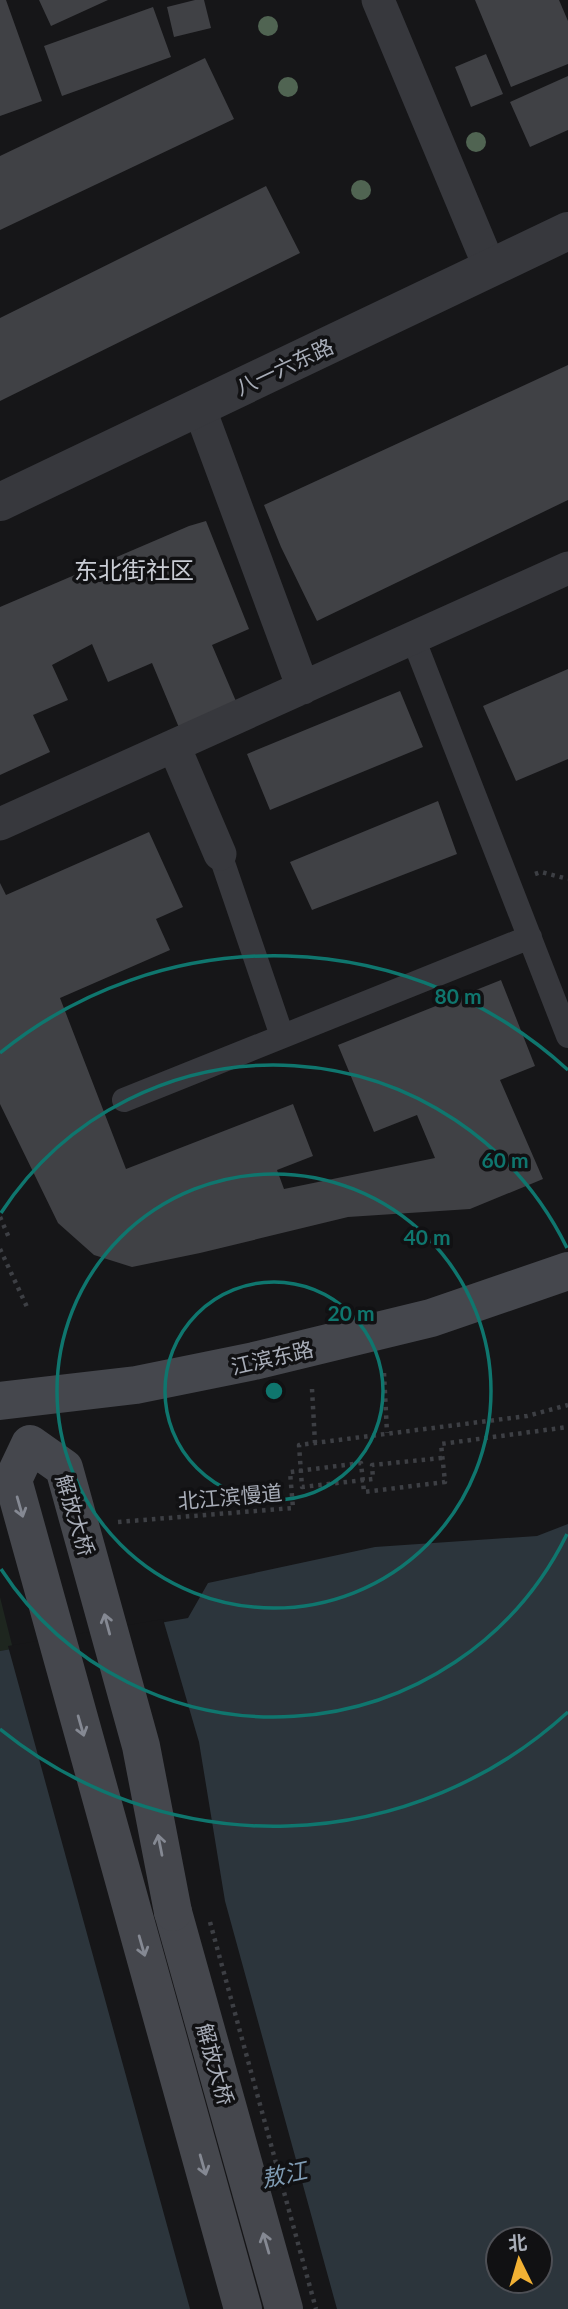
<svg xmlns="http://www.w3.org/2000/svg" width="568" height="2309" font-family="Lato,'Noto Sans SC',sans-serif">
<rect width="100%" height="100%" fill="#161618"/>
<path fill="#1e261f" d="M 0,1597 L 13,1649 L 0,1651 Z"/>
<path fill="#2c353c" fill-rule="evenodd" d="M 568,1524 L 568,2309 L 0,2309 L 0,1651 L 188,1618 L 208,1583 L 375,1547 L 537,1536 ZM 498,2239 L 540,2239 L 540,2281 L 498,2281 Z"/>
<path fill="#161618" d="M 163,1619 L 199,1742 L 225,1901 L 337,2309 L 190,2309 L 8,1646 Z"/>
<path fill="#404145" d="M 0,0 L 6,0 L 42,101 L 0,116 Z
M 39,0 L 108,0 L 51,26 Z
M 195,0 L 204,0 L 211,28 L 174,37 L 167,7 Z
M 475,0 L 559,0 L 568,21 L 568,64 L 511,87 Z
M 153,7 L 171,57 L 62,96 L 44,46 Z
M 486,54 L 503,94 L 471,107 L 455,67 Z
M 205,58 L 234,119 L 0,230 L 0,156 Z
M 568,76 L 568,130 L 530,147 L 510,102 Z
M 266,186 L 300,253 L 0,401 L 0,318 Z
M 568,365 L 568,500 L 317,621 L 281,547 L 264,505 Z
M 206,521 L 249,629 L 212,645 L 238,706 L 180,730 L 152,663 L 108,682 L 92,644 L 52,665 L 68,700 L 33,715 L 50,752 L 0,775 L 0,607 L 189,526 Z
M 568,669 L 568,759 L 516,781 L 483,706 Z
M 400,691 L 423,747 L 270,810 L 247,754 Z
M 438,801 L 457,854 L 312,910 L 290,862 Z
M 149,832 L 183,907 L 156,919 L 170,950 L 60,998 L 126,1169 L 293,1104 L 313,1156 L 277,1170 L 284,1189 L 435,1158 L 417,1115 L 374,1132 L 338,1045 L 501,980 L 535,1066 L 500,1080 L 543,1179 L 470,1209 L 348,1217 L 200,1253 L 132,1267 L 94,1255 L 58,1223 L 0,1104 L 0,883 L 6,895 Z"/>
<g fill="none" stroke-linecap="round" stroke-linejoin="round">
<path stroke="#3d3f44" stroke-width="4.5" stroke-dasharray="3.5 5" stroke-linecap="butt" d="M 535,874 L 541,872 L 568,879
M 0,1217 L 10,1240
M 0,1249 L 27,1307
M 384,1373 L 387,1433
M 312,1389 L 315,1443
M 118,1522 L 293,1508 L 290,1472 L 361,1463 L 364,1492 L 445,1482 L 441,1444 L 568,1427"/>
<path stroke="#37383d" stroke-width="24" d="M 413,638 L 568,1036
M 220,854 L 282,1036
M 124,1100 L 530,937"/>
<path stroke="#37383d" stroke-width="33" d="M 378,0 L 490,268
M 199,407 L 303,688
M 174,746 L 220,854
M 0,824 L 568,568"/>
<path stroke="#37383d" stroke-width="38" d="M 0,502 L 568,231"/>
<path stroke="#45474d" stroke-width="38" d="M 0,1401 L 136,1385 L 254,1361 L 431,1318 L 568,1271
M 173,1912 L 284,2309"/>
<path stroke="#3d3f44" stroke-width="4.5" stroke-dasharray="3.5 5" stroke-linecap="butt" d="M 442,1458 L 372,1465 L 373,1479 L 302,1487 L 299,1445 L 527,1416 L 568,1405
M 210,1922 L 316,2309"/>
<path stroke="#45474d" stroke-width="38" d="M 173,1912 L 141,1746 L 64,1468 L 30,1444 L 13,1480 L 243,2309"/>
</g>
<g fill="#506452">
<circle cx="268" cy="26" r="10"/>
<circle cx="288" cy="87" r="10"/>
<circle cx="476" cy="142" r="10"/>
<circle cx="361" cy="190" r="10"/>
</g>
<defs><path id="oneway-shaft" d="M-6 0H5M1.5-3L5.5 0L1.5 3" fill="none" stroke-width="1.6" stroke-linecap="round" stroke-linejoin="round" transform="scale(1.75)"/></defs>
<g stroke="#858993">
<use href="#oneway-shaft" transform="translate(20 1507) rotate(74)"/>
<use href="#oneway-shaft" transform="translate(107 1624) rotate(-105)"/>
<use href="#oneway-shaft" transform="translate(81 1726) rotate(74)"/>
<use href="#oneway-shaft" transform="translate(160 1845) rotate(-101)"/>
<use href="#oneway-shaft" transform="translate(142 1946) rotate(74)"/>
<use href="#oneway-shaft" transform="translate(203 2165) rotate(74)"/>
<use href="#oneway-shaft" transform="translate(266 2243) rotate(-106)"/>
</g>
<g fill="none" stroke="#0f766e" stroke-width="3.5">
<circle cx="274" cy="1391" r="109"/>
<circle cx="274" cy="1391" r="217"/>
<path d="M567 1534A326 326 0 0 1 1 1569M1 1213A326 326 0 0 1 567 1248"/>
<path d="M568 1712A435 435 0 0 1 0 1729M0 1053A435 435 0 0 1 568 1070"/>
</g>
<g text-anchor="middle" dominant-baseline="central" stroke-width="7" stroke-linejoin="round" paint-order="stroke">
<g font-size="21" fill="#a8adb8" stroke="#111113">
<text transform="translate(284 366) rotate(-25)">八一六东路</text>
<text transform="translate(272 1357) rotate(-13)">江滨东路</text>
<text transform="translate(230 1496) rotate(-5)">北江滨慢道</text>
<text transform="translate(76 1515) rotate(73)">解放大桥</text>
<text transform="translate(216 2064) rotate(74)">解放大桥</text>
</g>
<g font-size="23" font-style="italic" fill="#7f9bb3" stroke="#111113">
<text transform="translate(284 2174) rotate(-12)">敖江</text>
</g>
<g font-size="24" fill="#c9ccd4" stroke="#111113">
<text x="134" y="569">东北街社区</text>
</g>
</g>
<circle cx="274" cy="1391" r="10" fill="#0f766e" stroke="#111113" stroke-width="3.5"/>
<g font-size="21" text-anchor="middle" font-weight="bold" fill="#0f766e" stroke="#111113" stroke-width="7" stroke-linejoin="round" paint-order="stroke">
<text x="458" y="1004">80 m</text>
<text x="505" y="1168">60 m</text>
<text x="427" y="1245">40 m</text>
<text x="351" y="1321">20 m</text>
</g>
<g transform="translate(519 2260) rotate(355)"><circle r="33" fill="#111113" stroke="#4d4f55" stroke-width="2"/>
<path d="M0-5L12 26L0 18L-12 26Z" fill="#f2b134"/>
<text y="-10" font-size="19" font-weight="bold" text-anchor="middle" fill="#a8adb8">北</text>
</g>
</svg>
